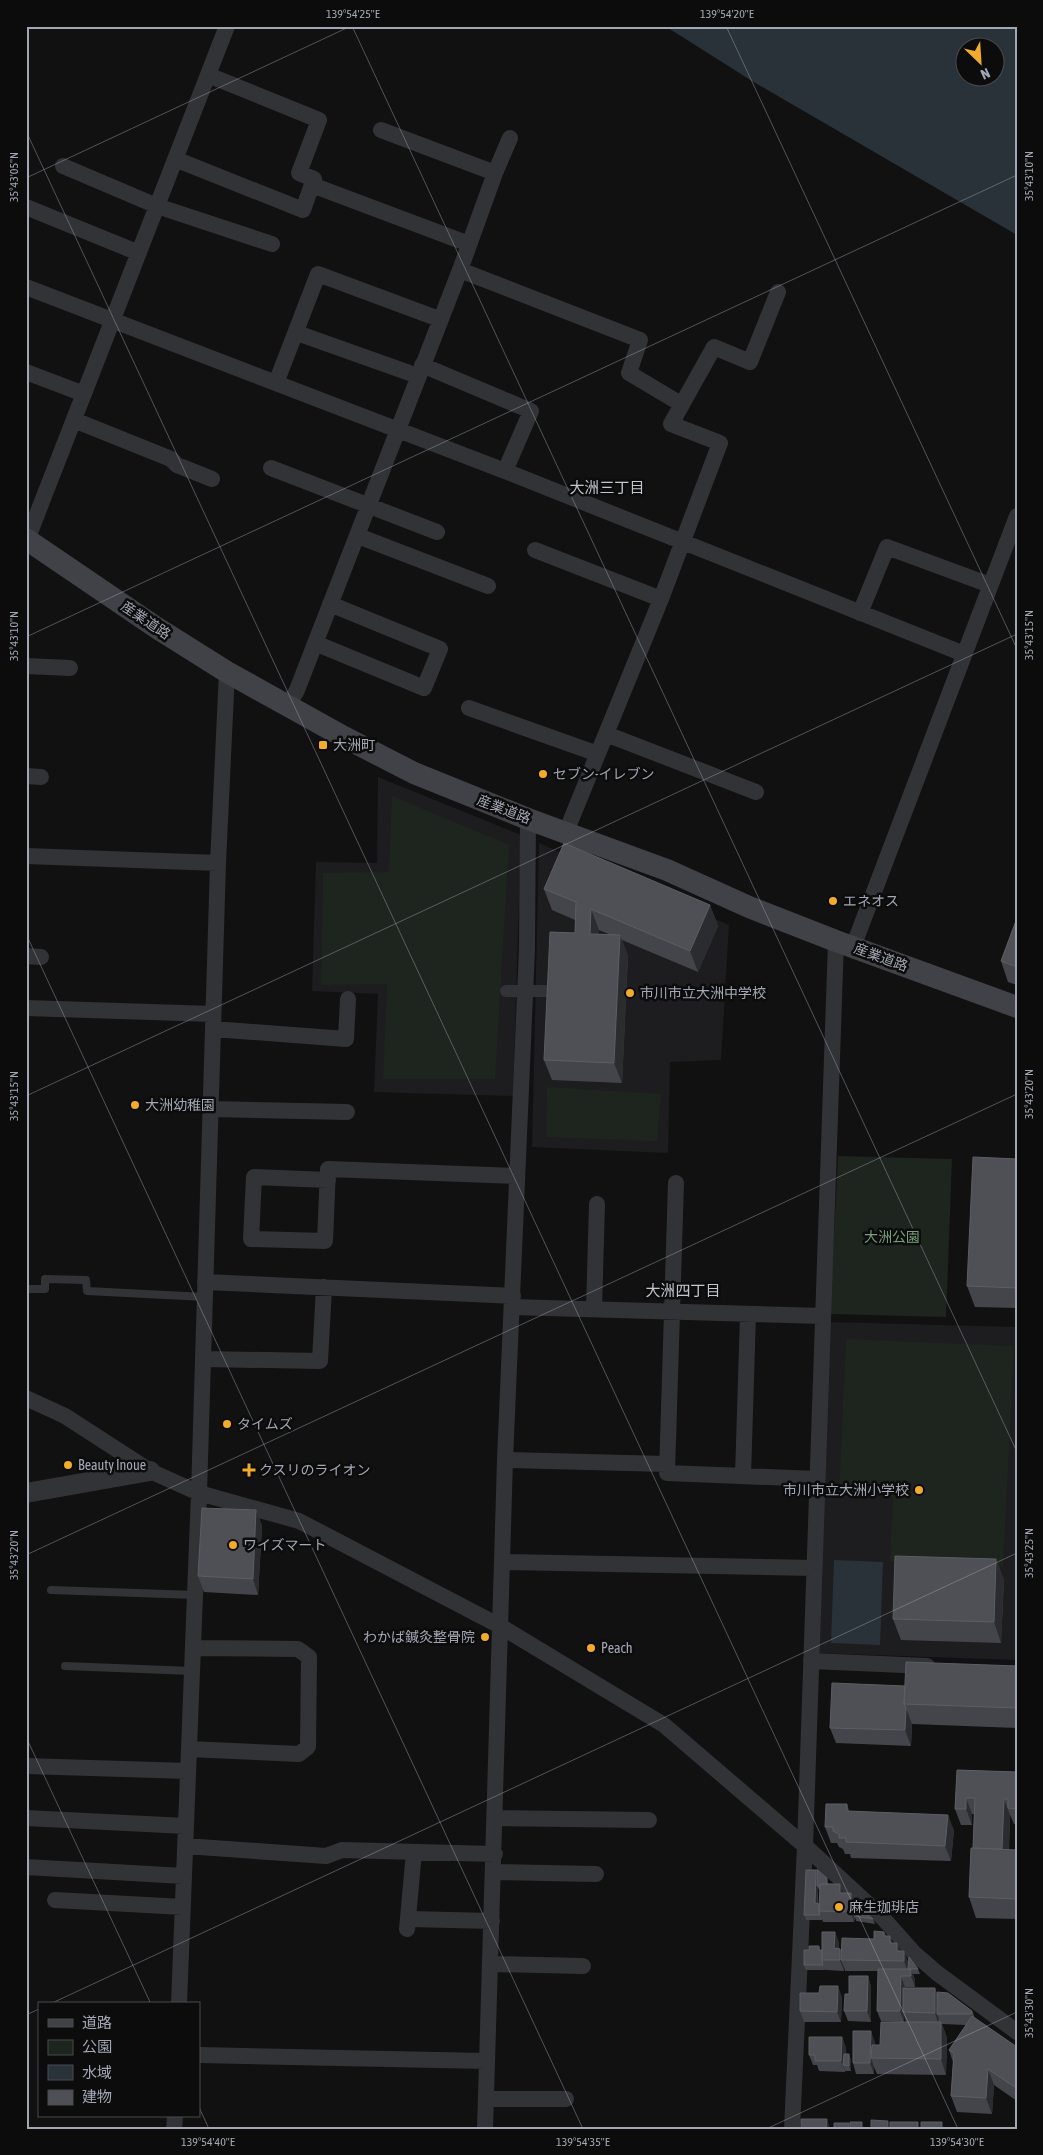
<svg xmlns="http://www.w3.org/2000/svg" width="1043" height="2155" font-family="'Asap Condensed','Noto Sans JP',sans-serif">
<rect width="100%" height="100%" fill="#111112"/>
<path fill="#1d1d1f" d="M 378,777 L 521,835 L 513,1096 L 374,1092 L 378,994 L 312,991 L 316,862 L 377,863 Z
M 539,843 L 729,925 L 721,1060 L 670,1062 L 668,1153 L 532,1147 Z
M 827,1322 L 1017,1327 L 1017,1660 L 816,1653 Z"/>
<path fill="#1d251e" d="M 392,796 L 509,845 L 495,1079 L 383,1079 L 387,984 L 321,985 L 323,873 L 389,872 Z
M 547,1087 L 661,1094 L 657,1141 L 546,1137 Z
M 838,1156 L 952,1159 L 946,1317 L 830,1314 Z
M 846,1339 L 1014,1346 L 1003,1567 L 890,1561 L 893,1496 L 839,1494 Z"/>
<path fill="#293238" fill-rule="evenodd" d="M 665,26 L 1017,26 L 1017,235 L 752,81 ZM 966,48 L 996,48 L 996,78 L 966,78 Z
M 834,1560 L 883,1562 L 880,1645 L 831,1643 Z"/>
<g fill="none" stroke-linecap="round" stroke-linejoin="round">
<path stroke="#323337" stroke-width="8" d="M 26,1289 L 45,1289 L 45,1279 L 86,1280 L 87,1291 L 205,1297
M 51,1590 L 195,1595
M 65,1666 L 192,1671"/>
<path stroke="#323337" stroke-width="12" d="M 506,991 L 548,991"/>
<path stroke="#323337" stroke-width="16" d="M 381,130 L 495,173
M 175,159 L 303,210 L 314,179 L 299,173 L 319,120 L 208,75
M 63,166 L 157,206 L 272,244
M 312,185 L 469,244
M 26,207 L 139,253
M 460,270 L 640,340 L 629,373 L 681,404
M 26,287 L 505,471 L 964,654
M 297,333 L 418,376
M 422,365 L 531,411 L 505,471
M 26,372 L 84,394
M 276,383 L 318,274 L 439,319
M 74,420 L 171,459 L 177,465 L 212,479
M 271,468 L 437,532
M 358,536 L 488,586
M 27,540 L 227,26
M 535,550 L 661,599
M 860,613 L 887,547 L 990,585
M 315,643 L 424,688 L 440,649 L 330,604
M 26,666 L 70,668
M 288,706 L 297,690 L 460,270 L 495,173 L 510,138
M 469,708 L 598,754
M 606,734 L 756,792
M 26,776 L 41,777
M 566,832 L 661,599 L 720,443 L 671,424 L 714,347 L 750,362 L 778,292
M 26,856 L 218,863
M 853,947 L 1017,516
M 26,956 L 41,957
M 26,1008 L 213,1014
M 213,1029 L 346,1039 L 348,999
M 210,1109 L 347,1112
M 328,1180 L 254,1177 L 251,1239 L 325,1241 L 328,1169 L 517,1176
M 676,1183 L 667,1473 L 817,1479
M 205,1282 L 513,1296
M 512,1307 L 822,1316
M 594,1309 L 597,1204
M 203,1359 L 320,1361 L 324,1287
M 26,1398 L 65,1416 L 150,1471 L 199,1493 L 299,1521 L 500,1626 L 664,1725 L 805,1846 L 882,1917 L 914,1953 L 937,1973 L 1017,2032
M 505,1460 L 667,1464
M 743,1476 L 748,1314
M 503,1562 L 814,1568
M 811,1661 L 927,1666
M 189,1749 L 299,1754 L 308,1747 L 309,1657 L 298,1649 L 193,1648
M 26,1766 L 188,1771
M 26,1818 L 186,1826
M 496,1818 L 649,1820
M 185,1846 L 326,1856 L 342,1850 L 495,1854
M 26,1867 L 184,1876
M 494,1872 L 596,1874
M 55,1900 L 183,1907
M 409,1919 L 492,1921
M 407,1929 L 414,1852
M 491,1964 L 583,1966
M 179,2004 L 199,1493 L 218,863 L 227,672
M 199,2055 L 487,2061
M 486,2099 L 566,2099
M 174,2129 L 175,2116
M 485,2129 L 505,1460 L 527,949 L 528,819
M 792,2129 L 805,1846 L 836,941"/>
<path stroke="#323337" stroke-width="20" d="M 26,1493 L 150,1471"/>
<path stroke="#404247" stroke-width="22" d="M 26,539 L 157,628 L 227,672 L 344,737 L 414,773 L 528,819 L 667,870 L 749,907 L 836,941 L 1017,1007"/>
</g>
<path fill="#44454a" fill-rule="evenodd" d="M 544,889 L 710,905 L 718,926 L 698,972 L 622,940 L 628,956 L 622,1083 L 552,1080 L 544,1060 L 575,933 L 575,920 L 552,910 ZM 599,930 L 611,935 L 598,934 Z
M 1017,918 L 1017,985 L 1008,982 L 1001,961 Z
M 1017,1159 L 1017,1308 L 975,1307 L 967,1286 Z
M 256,1510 L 262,1526 L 258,1595 L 204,1592 L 198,1576 Z
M 996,1559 L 1004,1580 L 1001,1643 L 901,1640 L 893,1619 Z
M 1017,1666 L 1017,1728 L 912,1724 L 911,1746 L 836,1743 L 830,1728 L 905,1686 Z
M 957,1770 L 1017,1772 L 1017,1824 L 1014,1824 L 1010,1815 L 1009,1850 L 1017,1850 L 1017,1919 L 976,1918 L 969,1897 L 973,1848 L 974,1814 L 972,1814 L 972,1825 L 961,1825 L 955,1809 Z
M 847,1804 L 849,1811 L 954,1830 L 951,1861 L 851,1858 L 850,1854 L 845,1854 L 843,1849 L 839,1847 L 837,1843 L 831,1843 L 825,1827 Z
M 817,1873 L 829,1884 L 843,1893 L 851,1893 L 855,1903 L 855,1912 L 873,1919 L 875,1924 L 856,1921 L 855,1917 L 854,1922 L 823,1922 L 822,1919 L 822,1920 L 806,1920 L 804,1915 ZM 818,1888 L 820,1891 L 819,1904 L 818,1903 Z
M 835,1932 L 839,1943 L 839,1948 L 840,1949 L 842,1952 L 874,1939 L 884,1932 L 886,1936 L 890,1936 L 892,1943 L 897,1943 L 900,1951 L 908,1962 L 908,1969 L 909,1957 L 918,1969 L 920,1974 L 913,1974 L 915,1980 L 915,1987 L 905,1987 L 905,1988 L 937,1995 L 972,2011 L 975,2018 L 1017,2047 L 1017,2101 L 994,2085 L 992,2114 L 957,2112 L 951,2096 L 953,2062 L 949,2050 L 966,2025 L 942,2024 L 947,2038 L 946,2075 L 877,2074 L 874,2067 L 874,2074 L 856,2074 L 853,2063 L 875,2042 L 875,2045 L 880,2045 L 906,2022 L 904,2016 L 904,2022 L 881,2021 L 877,2011 L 878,1971 L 845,1971 L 844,1967 L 844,1971 L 826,1970 L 825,1969 L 825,1970 L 806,1970 L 804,1965 L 819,1946 L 820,1950 L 822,1950 Z
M 868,1976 L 871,1987 L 871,2022 L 848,2021 L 844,2011 L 849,1994 Z
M 842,1997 L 841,2022 L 804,2022 L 800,2011 Z
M 842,2037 L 846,2048 L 846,2054 L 851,2059 L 851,2071 L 845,2071 L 845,2070 L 845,2072 L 819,2071 L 817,2065 L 813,2065 L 809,2055 Z"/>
<path fill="#2b2c2f" d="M 710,905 L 718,926 L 698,972 L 690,951 Z
M 591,909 L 599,930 L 598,955 L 590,934 Z
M 620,935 L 628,956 L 622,1083 L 614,1063 Z
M 256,1510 L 262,1526 L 258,1595 L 253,1579 Z
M 996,1559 L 1004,1580 L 1001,1643 L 994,1622 Z
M 906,1708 L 912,1724 L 911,1746 L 905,1730 Z
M 966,1798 L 972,1814 L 972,1825 L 966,1809 Z
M 1004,1799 L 1010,1815 L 1008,1870 L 1002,1854 Z
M 948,1815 L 954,1830 L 951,1861 L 945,1846 Z
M 816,1870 L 818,1876 L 817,1886 L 818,1888 L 817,1909 L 815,1903 Z
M 840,1884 L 844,1895 L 840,1893 Z
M 851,1893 L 855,1903 L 854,1922 L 851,1912 Z
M 835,1932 L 839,1943 L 838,1959 L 834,1948 Z
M 897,1943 L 901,1954 L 901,1962 L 897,1951 Z
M 840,1949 L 844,1959 L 841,1960 L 844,1967 L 844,1971 L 840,1960 Z
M 904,1951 L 908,1962 L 908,1972 L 904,1961 Z
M 911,1969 L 915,1980 L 915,1987 L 911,1976 Z
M 868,1976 L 871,1987 L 871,2022 L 867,2011 Z
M 901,1976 L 905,1987 L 904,2012 L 903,2012 L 904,2016 L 904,2022 L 900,2011 Z
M 838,1986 L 842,1997 L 841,2022 L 837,2012 Z
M 935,1988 L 939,1999 L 937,2014 L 939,2018 L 938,2023 L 935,2013 Z
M 941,2022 L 947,2038 L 946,2075 L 941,2059 Z
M 871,2031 L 875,2042 L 875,2058 L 871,2058 L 874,2067 L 874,2074 L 870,2063 Z
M 842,2037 L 846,2048 L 845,2065 L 843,2065 L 845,2072 L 841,2061 Z
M 849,2054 L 851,2059 L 851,2071 L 849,2066 Z
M 988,2069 L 994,2085 L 992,2114 L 986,2098 Z
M 827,2119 L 830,2129 L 826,2129 Z"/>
<path fill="#4e5055" stroke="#5b5e64" d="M 564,843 L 710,905 L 690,951 L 591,909 L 590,934 L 620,935 L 614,1063 L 544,1060 L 550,932 L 575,933 L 576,902 L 544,889 Z
M 1017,918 L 1017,967 L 1001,961 Z
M 973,1157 L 1017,1159 L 1017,1288 L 967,1286 Z
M 202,1508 L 256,1510 L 253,1579 L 198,1576 Z
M 895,1556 L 996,1559 L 994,1622 L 893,1619 Z
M 906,1662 L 1017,1666 L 1017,1708 L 904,1704 Z
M 832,1683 L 905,1686 L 904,1704 L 906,1708 L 905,1730 L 830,1728 Z
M 957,1770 L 1017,1772 L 1017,1809 L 1008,1808 L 1008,1799 L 1004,1799 L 1002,1849 L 973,1848 L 975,1798 L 966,1798 L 966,1809 L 955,1809 Z
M 826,1804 L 847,1804 L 847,1811 L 948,1815 L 945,1846 L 846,1842 L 846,1838 L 839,1838 L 839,1834 L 833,1831 L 833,1827 L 825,1827 Z
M 971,1848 L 1017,1850 L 1017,1899 L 969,1897 Z
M 817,1869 L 827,1878 L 827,1884 L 820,1884 L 820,1886 L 817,1886 Z
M 806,1870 L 816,1870 L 815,1903 L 819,1904 L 819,1911 L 820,1915 L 804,1915 Z
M 820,1884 L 840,1884 L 840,1893 L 851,1893 L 851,1912 L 819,1911 Z
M 856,1904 L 873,1919 L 854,1916 Z
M 874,1931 L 884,1932 L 884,1936 L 890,1936 L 890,1943 L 897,1943 L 897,1951 L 904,1951 L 904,1961 L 841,1960 L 842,1938 L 874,1939 Z
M 822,1932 L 835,1932 L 834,1948 L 840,1949 L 840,1960 L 822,1960 Z
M 809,1946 L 819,1946 L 819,1950 L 822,1950 L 822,1960 L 823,1965 L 804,1965 L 804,1950 L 809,1950 Z
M 909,1957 L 918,1969 L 908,1969 Z
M 878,1969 L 911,1969 L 911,1976 L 901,1976 L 900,2011 L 877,2011 Z
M 849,1976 L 868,1976 L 867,2011 L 844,2011 L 845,1994 L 849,1994 Z
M 820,1986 L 838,1986 L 837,2012 L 800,2011 L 800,1993 L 819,1993 Z
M 903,1988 L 935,1988 L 935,2013 L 903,2012 Z
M 937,1992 L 948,1993 L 972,2011 L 972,2014 L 937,2014 Z
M 972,2016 L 1017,2047 L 1017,2086 L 1016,2088 L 988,2069 L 986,2098 L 951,2096 L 954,2053 L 949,2050 Z
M 881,2022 L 941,2022 L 941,2059 L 871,2058 L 872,2045 L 880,2045 Z
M 853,2031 L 871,2031 L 870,2063 L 853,2063 Z
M 809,2037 L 842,2037 L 841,2061 L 815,2061 L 815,2055 L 809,2055 Z
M 844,2054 L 849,2054 L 849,2066 L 843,2065 Z
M 801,2119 L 827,2119 L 826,2129 L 801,2129 Z
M 871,2120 L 888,2121 L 888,2129 L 871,2129 Z
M 850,2122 L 862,2122 L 862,2129 L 850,2129 Z
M 890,2122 L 918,2122 L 918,2129 L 890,2129 Z
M 921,2122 L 942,2122 L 942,2129 L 921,2129 Z
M 834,2123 L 849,2123 L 849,2129 L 834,2129 Z"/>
<path fill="none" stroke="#a2a7b3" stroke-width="1" stroke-opacity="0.45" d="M 352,26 L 1017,1452M 726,26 L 1017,649M 26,131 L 958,2129M 26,178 L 351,26M 26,637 L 1017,175M 26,934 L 583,2129M 26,1096 L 1017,634M 26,1555 L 1017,1094M 26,1737 L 151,2004M 50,2004 L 1017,1553M 26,2015 L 39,2009M 199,2107 L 209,2129M 766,2129 L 1017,2012"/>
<g fill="#f2ac29" stroke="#0c0c0d" stroke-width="2">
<rect x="318" y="740" width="10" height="10" rx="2.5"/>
<circle cx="543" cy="774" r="5"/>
<circle cx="833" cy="901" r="5"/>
<circle cx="630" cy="993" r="5"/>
<circle cx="135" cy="1105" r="5"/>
<circle cx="227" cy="1424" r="5"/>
<circle cx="68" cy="1465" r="5"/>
<path d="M246.5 1462.5h5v5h5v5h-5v5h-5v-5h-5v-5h5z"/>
<circle cx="919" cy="1490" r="5"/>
<circle cx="233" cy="1545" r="5"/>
<circle cx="485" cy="1637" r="5"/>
<circle cx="591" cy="1648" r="5"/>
<circle cx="839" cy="1907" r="5"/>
</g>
<g text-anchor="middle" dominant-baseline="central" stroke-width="5" stroke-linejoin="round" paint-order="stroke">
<g font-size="14" fill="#a2a7b3" stroke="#0c0c0d">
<text transform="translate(146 620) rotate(34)">産業道路</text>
<text transform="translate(504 809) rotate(21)">産業道路</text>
<text transform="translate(881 957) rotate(20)">産業道路</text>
</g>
<g font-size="14" fill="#a2a7b3" stroke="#0c0c0d" text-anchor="start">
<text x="333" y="745">大洲町</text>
<text x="553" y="774">セブン-イレブン</text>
<text x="843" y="901">エネオス</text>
<text x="640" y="993">市川市立大洲中学校</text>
<text x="145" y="1105">大洲幼稚園</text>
<text x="237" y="1424">タイムズ</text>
<text x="78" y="1465">Beauty Inoue</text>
<text x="259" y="1470">クスリのライオン</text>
<text x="909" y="1490" text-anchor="end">市川市立大洲小学校</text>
<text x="243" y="1545">ワイズマート</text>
<text x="475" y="1637" text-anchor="end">わかば鍼灸整骨院</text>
<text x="601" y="1648">Peach</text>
<text x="849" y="1907">麻生珈琲店</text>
</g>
<g font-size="14" fill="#799f7a" stroke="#0c0c0d">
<text x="892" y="1237">大洲公園</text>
</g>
<g font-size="15" fill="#c3c6cf" stroke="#0c0c0d">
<text x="607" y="487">大洲三丁目</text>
<text x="683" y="1290">大洲四丁目</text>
</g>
</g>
<rect width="1043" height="2155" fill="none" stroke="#0c0c0d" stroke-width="55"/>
<rect x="38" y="2002" width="162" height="115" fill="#0c0c0d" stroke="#484a4f"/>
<rect x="48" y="2019" width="25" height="8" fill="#404247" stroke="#484a4f"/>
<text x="82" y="2028" font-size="15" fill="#a2a7b3">道路</text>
<rect x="48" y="2040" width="25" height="15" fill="#1d251e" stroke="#484a4f"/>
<text x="82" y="2052" font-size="15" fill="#a2a7b3">公園</text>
<rect x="48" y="2065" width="25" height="15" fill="#293238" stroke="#484a4f"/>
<text x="82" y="2078" font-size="15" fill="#a2a7b3">水域</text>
<rect x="48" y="2090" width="25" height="15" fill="#4e5055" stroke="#484a4f"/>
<text x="82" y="2102" font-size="15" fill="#a2a7b3">建物</text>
<g transform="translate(980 62) rotate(155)"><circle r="24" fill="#0c0c0d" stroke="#484a4f"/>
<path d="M0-4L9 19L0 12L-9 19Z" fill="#f2ac29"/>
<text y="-8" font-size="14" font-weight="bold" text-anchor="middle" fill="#a2a7b3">N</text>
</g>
<rect x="28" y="28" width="988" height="2100" fill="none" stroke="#a2a7b3" stroke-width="2"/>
<g font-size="12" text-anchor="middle" fill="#a2a7b3">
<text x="353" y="18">139°54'25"E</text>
<text x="727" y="18">139°54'20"E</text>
<text transform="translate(1029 176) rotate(-90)" y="4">35°43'10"N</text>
<text transform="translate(14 177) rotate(-90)" y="4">35°43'05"N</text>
<text transform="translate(1029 635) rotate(-90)" y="4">35°43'15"N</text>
<text transform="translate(14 636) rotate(-90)" y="4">35°43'10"N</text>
<text transform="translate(1029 1094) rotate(-90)" y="4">35°43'20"N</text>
<text transform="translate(14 1096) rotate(-90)" y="4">35°43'15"N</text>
<text transform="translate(1029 1553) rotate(-90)" y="4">35°43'25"N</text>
<text transform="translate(14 1555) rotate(-90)" y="4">35°43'20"N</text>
<text transform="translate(1029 2013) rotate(-90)" y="4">35°43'30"N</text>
<text x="208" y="2146">139°54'40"E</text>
<text x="583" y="2146">139°54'35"E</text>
<text x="957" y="2146">139°54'30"E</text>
</g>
</svg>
